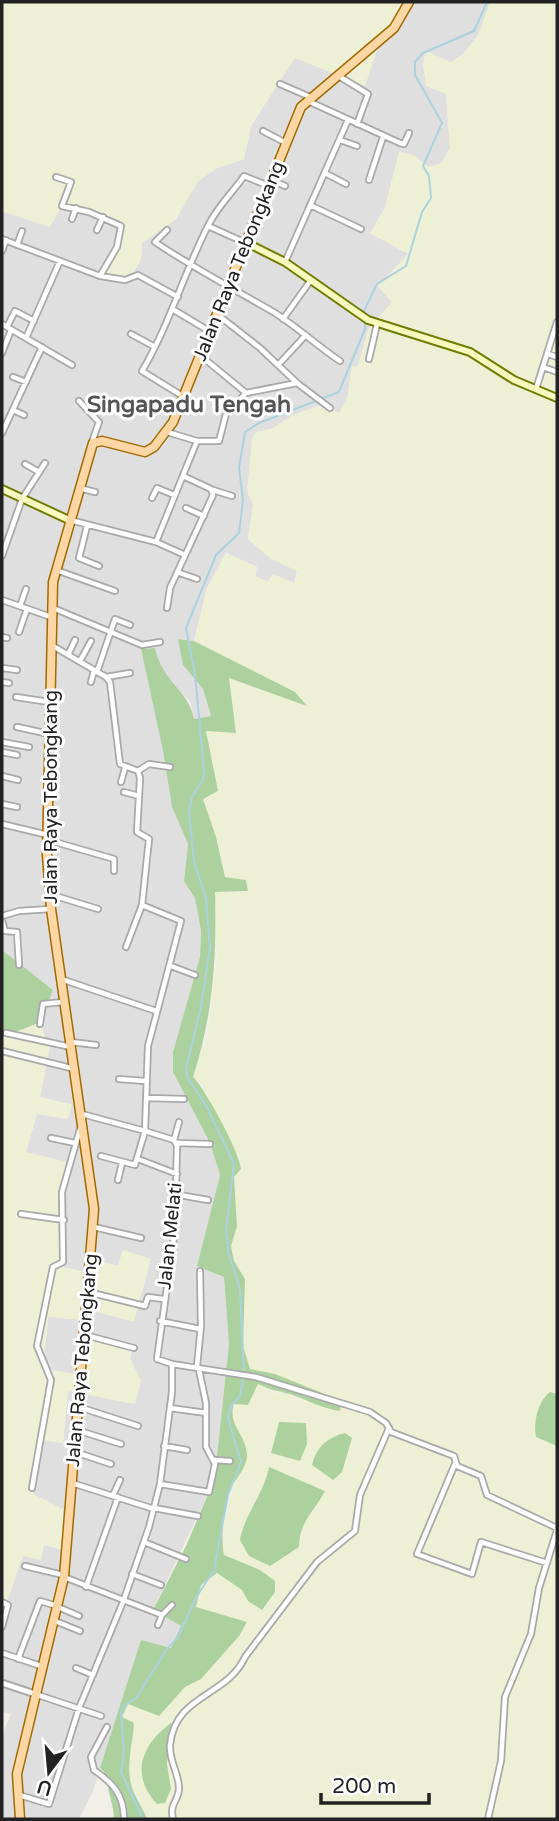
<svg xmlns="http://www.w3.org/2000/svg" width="559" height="1821" font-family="'Varela Round',sans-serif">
<rect width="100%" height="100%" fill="#f2efe9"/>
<path fill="#e0dfdf" d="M 403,2 L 490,2 L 479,34 L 464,53 L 450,63 L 425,51 L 446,94 L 450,148 L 442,163 L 428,167 L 414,155 L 399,153 L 385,208 L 370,233 L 409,254 L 378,286 L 392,302 L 368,330 L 358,367 L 352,366 L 348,396 L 339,414 L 321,405 L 291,416 L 272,429 L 257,432 L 247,491 L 253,505 L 248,539 L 270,558 L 297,571 L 294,583 L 268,582 L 255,576 L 257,567 L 226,553 L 207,588 L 194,641 L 179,639 L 183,665 L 203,689 L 211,716 L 194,719 L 191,703 L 159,667 L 155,649 L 141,649 L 163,751 L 172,807 L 188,844 L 184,881 L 195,898 L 201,931 L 200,957 L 173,1052 L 173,1071 L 210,1143 L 220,1175 L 197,1265 L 224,1277 L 229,1344 L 216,1465 L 209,1492 L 153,1610 L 182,1626 L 171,1648 L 141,1641 L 93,1791 L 79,1819 L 2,1819 L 2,1735 L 11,1714 L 2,1712 L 2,1615 L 23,1556 L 44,1545 L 62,1550 L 33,1495 L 42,1439 L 63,1443 L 68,1390 L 135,1404 L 113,1341 L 88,1334 L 83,1375 L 43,1369 L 48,1316 L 82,1308 L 151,1259 L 123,1250 L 118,1266 L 95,1260 L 94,1268 L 85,1272 L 63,1267 L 61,1190 L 26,1152 L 37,1113 L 72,1105 L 40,1097 L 50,1045 L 62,1045 L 44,1037 L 41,1022 L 53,990 L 2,950 L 2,211 L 50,227 L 64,202 L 84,206 L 125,224 L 117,251 L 141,259 L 142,243 L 176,219 L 198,181 L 217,168 L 244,159 L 251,126 L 295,57 L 364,85 L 378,47 L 398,16 Z"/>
<path fill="#eef0d5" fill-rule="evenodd" d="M 2,2 L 403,2 L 398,16 L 378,47 L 365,86 L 295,58 L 251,126 L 244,159 L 217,168 L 198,181 L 176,219 L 142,243 L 141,259 L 131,277 L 116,278 L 103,276 L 117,251 L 124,224 L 84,206 L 64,202 L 50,227 L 2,211 Z
M 490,2 L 557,2 L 557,1394 L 550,1392 L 536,1437 L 557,1446 L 557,1819 L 147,1819 L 140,1800 L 131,1786 L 129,1765 L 133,1741 L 122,1718 L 128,1703 L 173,1698 L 185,1686 L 201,1678 L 246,1622 L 196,1608 L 201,1585 L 217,1573 L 242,1590 L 248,1601 L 245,1564 L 224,1555 L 220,1541 L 243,1442 L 231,1414 L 234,1404 L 258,1383 L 275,1393 L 289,1394 L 304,1402 L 295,1384 L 275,1374 L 250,1369 L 243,1346 L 245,1279 L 234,1261 L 231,1246 L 237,1226 L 234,1177 L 241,1160 L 228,1140 L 203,1086 L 193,1077 L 207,1036 L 217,957 L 215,892 L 247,892 L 225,877 L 216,837 L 203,798 L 218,790 L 206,730 L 236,733 L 228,678 L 305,705 L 295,692 L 194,641 L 207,588 L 226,553 L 257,567 L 255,576 L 268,582 L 273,574 L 295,583 L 297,571 L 270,558 L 248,539 L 253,505 L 247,491 L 252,439 L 256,432 L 272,429 L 291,416 L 321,405 L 339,413 L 348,396 L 352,366 L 358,367 L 368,330 L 392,302 L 378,286 L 408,254 L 370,233 L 385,208 L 399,152 L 414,155 L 429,167 L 442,163 L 450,148 L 446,94 L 426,86 L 423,65 L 425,50 L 450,62 L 464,54 L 479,34 ZM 266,1484 L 315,1510 L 303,1520 L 299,1547 L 254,1501 ZM 170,1747 L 167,1764 L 171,1789 L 150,1797 Z
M 41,1022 L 45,1037 L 64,1045 L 50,1045 L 40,1097 L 72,1105 L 68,1119 L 37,1114 L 26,1152 L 67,1162 L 61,1190 L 63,1267 L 85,1272 L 93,1268 L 95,1260 L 118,1266 L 123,1250 L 151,1259 L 134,1322 L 82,1308 L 80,1320 L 48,1317 L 43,1369 L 83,1375 L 88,1334 L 134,1343 L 130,1358 L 141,1381 L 135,1404 L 68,1391 L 63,1443 L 42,1440 L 33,1494 L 63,1509 L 63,1550 L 44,1545 L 41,1560 L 23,1556 L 3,1613 L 2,1037 Z"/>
<path fill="#add19e" d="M 178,639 L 194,641 L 295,692 L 307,706 L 229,678 L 236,733 L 206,731 L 218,791 L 203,799 L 216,837 L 225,877 L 246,880 L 248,891 L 215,892 C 217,956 213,1016 193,1077 C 205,1088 241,1155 241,1169 L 234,1177 L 237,1226 L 231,1246 L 234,1261 L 245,1279 L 243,1346 L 250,1369 L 275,1374 L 342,1401 L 340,1411 C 321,1408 307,1400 290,1394 C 278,1391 270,1390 258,1384 L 248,1405 L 234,1404 C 227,1425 247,1435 247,1456 C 246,1470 235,1478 230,1490 C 224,1508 220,1537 224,1555 L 260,1570 L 275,1581 L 275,1592 L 262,1610 L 248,1601 L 242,1590 L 217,1573 L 201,1585 L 196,1607 L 247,1622 L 239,1636 L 201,1679 L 185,1687 L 159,1716 L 128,1704 L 122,1717 L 134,1723 C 133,1743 126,1765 131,1784 C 133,1794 143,1808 147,1819 L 114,1819 C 114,1803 106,1792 108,1776 L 100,1768 L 141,1640 L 171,1648 L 181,1626 L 153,1610 L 186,1546 L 209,1492 L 216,1465 L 229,1344 L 224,1277 L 197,1266 L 220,1175 L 210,1143 L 173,1072 L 173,1052 L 200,957 L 201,931 L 195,898 L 184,881 L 188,844 L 172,807 L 163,751 L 141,649 L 155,648 C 162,682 189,690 194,719 L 211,716 L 203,689 L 183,665 Z
M 2,950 L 53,990 L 41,1022 L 2,1037 Z
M 550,1392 L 557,1394 L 557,1446 L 536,1437 C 533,1422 538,1401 550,1392 Z
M 279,1422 L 306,1423 L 307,1444 L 300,1461 L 271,1453 Z
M 345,1433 L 352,1438 L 342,1472 L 333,1480 L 312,1465 C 316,1447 328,1437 345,1433 Z
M 269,1467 L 325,1491 C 313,1514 300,1520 299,1547 L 270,1566 L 249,1556 L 240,1540 C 245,1513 264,1494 269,1467 Z
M 171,1723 L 167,1764 L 171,1789 L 165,1803 L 157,1804 C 130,1775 141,1745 171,1723 Z"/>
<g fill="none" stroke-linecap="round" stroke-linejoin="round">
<path stroke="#aad3df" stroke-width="2" d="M 363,313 L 377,284 L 406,266 L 422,212 L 431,198 L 429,176 L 423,166 L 442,123 L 415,75 L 415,62 L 423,53 L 474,31 L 487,2
M 244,1373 L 240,1289 L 229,1255 L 226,1231 L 234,1164 L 206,1105 L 188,1079 L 186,1069 L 201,1006 L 210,948 L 206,899 L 194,861 L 189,813 L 192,797 L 203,779 L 204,771 L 195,674 L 186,628 L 216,555 L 239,533 L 243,500 L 239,468 L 245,432 L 259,423 L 339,392 L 365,329 L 365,322
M 143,1819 L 121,1772 L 124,1752 L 121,1713 L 124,1706 L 136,1698 L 167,1649 L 178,1637 L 197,1596 L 214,1570 L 228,1495 L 241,1462 L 228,1418 L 231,1406 L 240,1396 L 243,1378"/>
<defs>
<path id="minor" d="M 337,75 L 368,94 L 357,124
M 280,84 L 310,97
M 308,101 L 400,143 L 404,144 L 409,133
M 263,131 L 286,143
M 340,140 L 357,146
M 325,173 L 346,184
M 272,180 L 285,186
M 369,180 L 383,137
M 310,205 L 361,229
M 72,219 L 76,208
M 208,226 L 246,243
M 97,230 L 103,217
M 167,230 L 155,242 C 192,267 232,288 270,310 C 293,323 317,346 340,361
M 2,239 L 100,276 L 117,247 L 121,226 L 89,212 L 62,206 L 71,182 L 56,177
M 17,245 L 22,231
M 2,251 L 6,240
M 285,262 L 348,120
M 100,276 L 125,280 L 138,275 L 178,297
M 174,310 L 209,331
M 17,312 L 34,321
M 283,319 L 311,280
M 2,324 L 72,365
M 7,327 L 15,311
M 131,334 L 155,347
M 26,338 L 60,261
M 2,353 L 11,330
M 548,354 L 557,357
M 201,356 L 246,393
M 369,359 L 377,324
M 279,364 L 304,337
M 543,367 L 557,372
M 13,377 L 26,382
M 297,383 L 330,408
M 536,389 L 557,322
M 184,397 L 142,371 C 170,324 184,272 209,224 C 218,206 233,192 244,176 L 269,186
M 79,401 L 99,422 L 92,442
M 13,410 L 24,415
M 167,432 L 197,441 L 219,441 L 226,414 L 246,393 L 297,383 L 260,348 L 218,315
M 2,433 L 42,347
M 25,464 L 39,472
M 79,488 L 95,492
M 213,490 L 232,496
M 152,498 L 157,488 L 174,495
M 186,508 L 204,516
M 70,520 L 156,542 L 185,555
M 87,526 L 79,558 L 99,566
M 156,542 L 197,441
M 2,556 L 22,499 L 45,463
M 56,570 L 115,591
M 177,572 L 197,579
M 2,600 L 51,617
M 20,606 L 26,589
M 53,608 L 142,645 L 160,642
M 167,608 L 170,588 L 213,495 L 211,489 L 183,476
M 19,632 L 27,609
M 2,637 L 7,638
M 68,655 L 75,640
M 80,661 L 91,641
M 2,668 L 17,670
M 97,672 L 115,619 L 130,625
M 106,677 L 130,673
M 2,682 L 9,683
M 91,682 L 94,671
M 16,697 L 49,702
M 17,727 L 49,734
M 2,742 L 29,747
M 2,752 L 17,755
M 138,771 L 149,764 L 170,767
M 2,776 L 18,780
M 121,782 L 125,768
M 124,792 L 139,796
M 2,804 L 17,807
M 2,824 L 48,835
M 48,840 L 114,859 L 114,871
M 49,894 L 98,909
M 2,916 L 19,911 L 50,909
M 2,921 L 5,931 L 17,932 L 19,965
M 126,947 L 142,905
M 171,966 L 195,975
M 61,979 L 156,1011
M 40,1024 L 43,1004 L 63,1002
M 6,1033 L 71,1047
M 71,1042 L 96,1045
M 2,1051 L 75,1069
M 119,1079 L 145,1081
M 147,1098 L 184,1099
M 82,1114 L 145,1131 L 135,1165 L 101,1156
M 51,1138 L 75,1143
M 174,1140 L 179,1122
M 177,1143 L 210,1144
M 138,1159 L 177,1174
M 118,1180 L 122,1163
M 174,1194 L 208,1200
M 21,1214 L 64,1220
M 94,1227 L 141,1238
M 88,1292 L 145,1306 L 148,1297 L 163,1299
M 160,1321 L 200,1329
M 85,1335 L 134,1348
M 172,1364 L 256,1377 L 370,1412 L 386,1423 L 391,1432 L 454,1456 L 457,1466 L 481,1476 L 487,1495 L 557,1528
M 197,1366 L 201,1326 L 200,1271
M 79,1407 L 138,1426
M 170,1408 L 206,1413
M 77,1430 L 121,1444
M 164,1446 L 187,1450
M 75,1452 L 111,1464
M 215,1460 L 230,1461
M 455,1464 L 417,1554 L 472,1574 L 481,1542 L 547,1563
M 72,1483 L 154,1509
M 160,1484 L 209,1492 L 215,1464 L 206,1447 L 206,1403 L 199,1370
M 32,1488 L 51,1380 L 37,1346 L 53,1267 L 63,1262 L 62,1192 L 80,1129
M 113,1495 L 120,1480
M 154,1508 L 198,1516
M 144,1542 L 186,1559
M 25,1566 L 63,1575
M 132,1574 L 161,1585
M 64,1577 L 162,1615 L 172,1605
M 86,1587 L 118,1497
M 2,1602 L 8,1605 L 2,1627
M 58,1607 L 79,1616
M 55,1621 L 80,1631
M 158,1625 L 162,1615
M 2,1653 L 44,1667
M 18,1659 L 40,1601 L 57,1606
M 76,1668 L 93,1675
M 38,1695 L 101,1716
M 107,1727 L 91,1757 L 94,1770 C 113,1783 124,1795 124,1819
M 19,1795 L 49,1804 L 79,1708 L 123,1602 L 149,1527 L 160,1484 L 172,1392 L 172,1364 L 157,1359 L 175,1229 L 177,1146 L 174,1140 L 145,1131 L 148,1046 L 181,921 L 142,905 L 149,839 L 137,832 L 140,778 L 138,771 L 120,764 L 110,682 L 106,677 L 53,646
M 173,1819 C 169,1803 179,1801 179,1788 C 179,1774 169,1761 170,1745 C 175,1694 227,1697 245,1657 L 317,1562 L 355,1531 L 360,1495 L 389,1428
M 488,1819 L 501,1761 L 505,1697 L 531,1634 L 539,1588 L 557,1530"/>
<path id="tertiary" d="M 2,1683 L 38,1695"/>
<path id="secondary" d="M 247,243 L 285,262 L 368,320 L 470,352 L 514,380 L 557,398
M 2,489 L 69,520"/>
<path id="primary" d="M 20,1819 L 17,1774 L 64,1577 L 94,1209 L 51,909 L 47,855 L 53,582 L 93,443 L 102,441 L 145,452 L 154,447 L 173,422 L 301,107 L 394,28 L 409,2"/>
</defs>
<use href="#minor" stroke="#a9a9a9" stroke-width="8"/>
<use href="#tertiary" stroke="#a9a9a9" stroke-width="9"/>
<use href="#secondary" stroke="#707d05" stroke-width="10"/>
<use href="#primary" stroke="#a06b00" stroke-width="11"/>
<use href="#minor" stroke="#fff" stroke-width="4.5"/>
<use href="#tertiary" stroke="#fff" stroke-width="5"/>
<use href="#secondary" stroke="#f7fabf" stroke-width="6"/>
<use href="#primary" stroke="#fcd6a4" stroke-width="8"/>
</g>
<g text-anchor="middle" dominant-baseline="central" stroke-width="6" stroke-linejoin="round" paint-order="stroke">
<g font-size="19" fill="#222" stroke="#fff">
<text transform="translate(239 261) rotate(-68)">Jalan Raya Tebongkang</text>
<text transform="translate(51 797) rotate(-90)">Jalan Raya Tebongkang</text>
<text transform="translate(170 1236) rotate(-84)">Jalan Melati</text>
<text transform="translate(82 1360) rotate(-85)">Jalan Raya Tebongkang</text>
</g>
<g font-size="23" font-weight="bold" fill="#555" stroke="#fff">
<text x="189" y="405">Singapadu Tengah</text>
</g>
</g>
<rect width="559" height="1821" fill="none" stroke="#222222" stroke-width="7"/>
<g transform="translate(49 1772) rotate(196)" stroke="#ffffff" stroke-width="5" paint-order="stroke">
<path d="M0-5L12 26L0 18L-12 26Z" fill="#222222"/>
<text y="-10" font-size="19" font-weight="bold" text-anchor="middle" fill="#222222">U</text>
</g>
<path d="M321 1793v10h108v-10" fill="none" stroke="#222222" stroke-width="3.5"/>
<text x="332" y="1793" font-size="21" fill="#222222" stroke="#ffffff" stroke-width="5" paint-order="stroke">200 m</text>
</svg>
